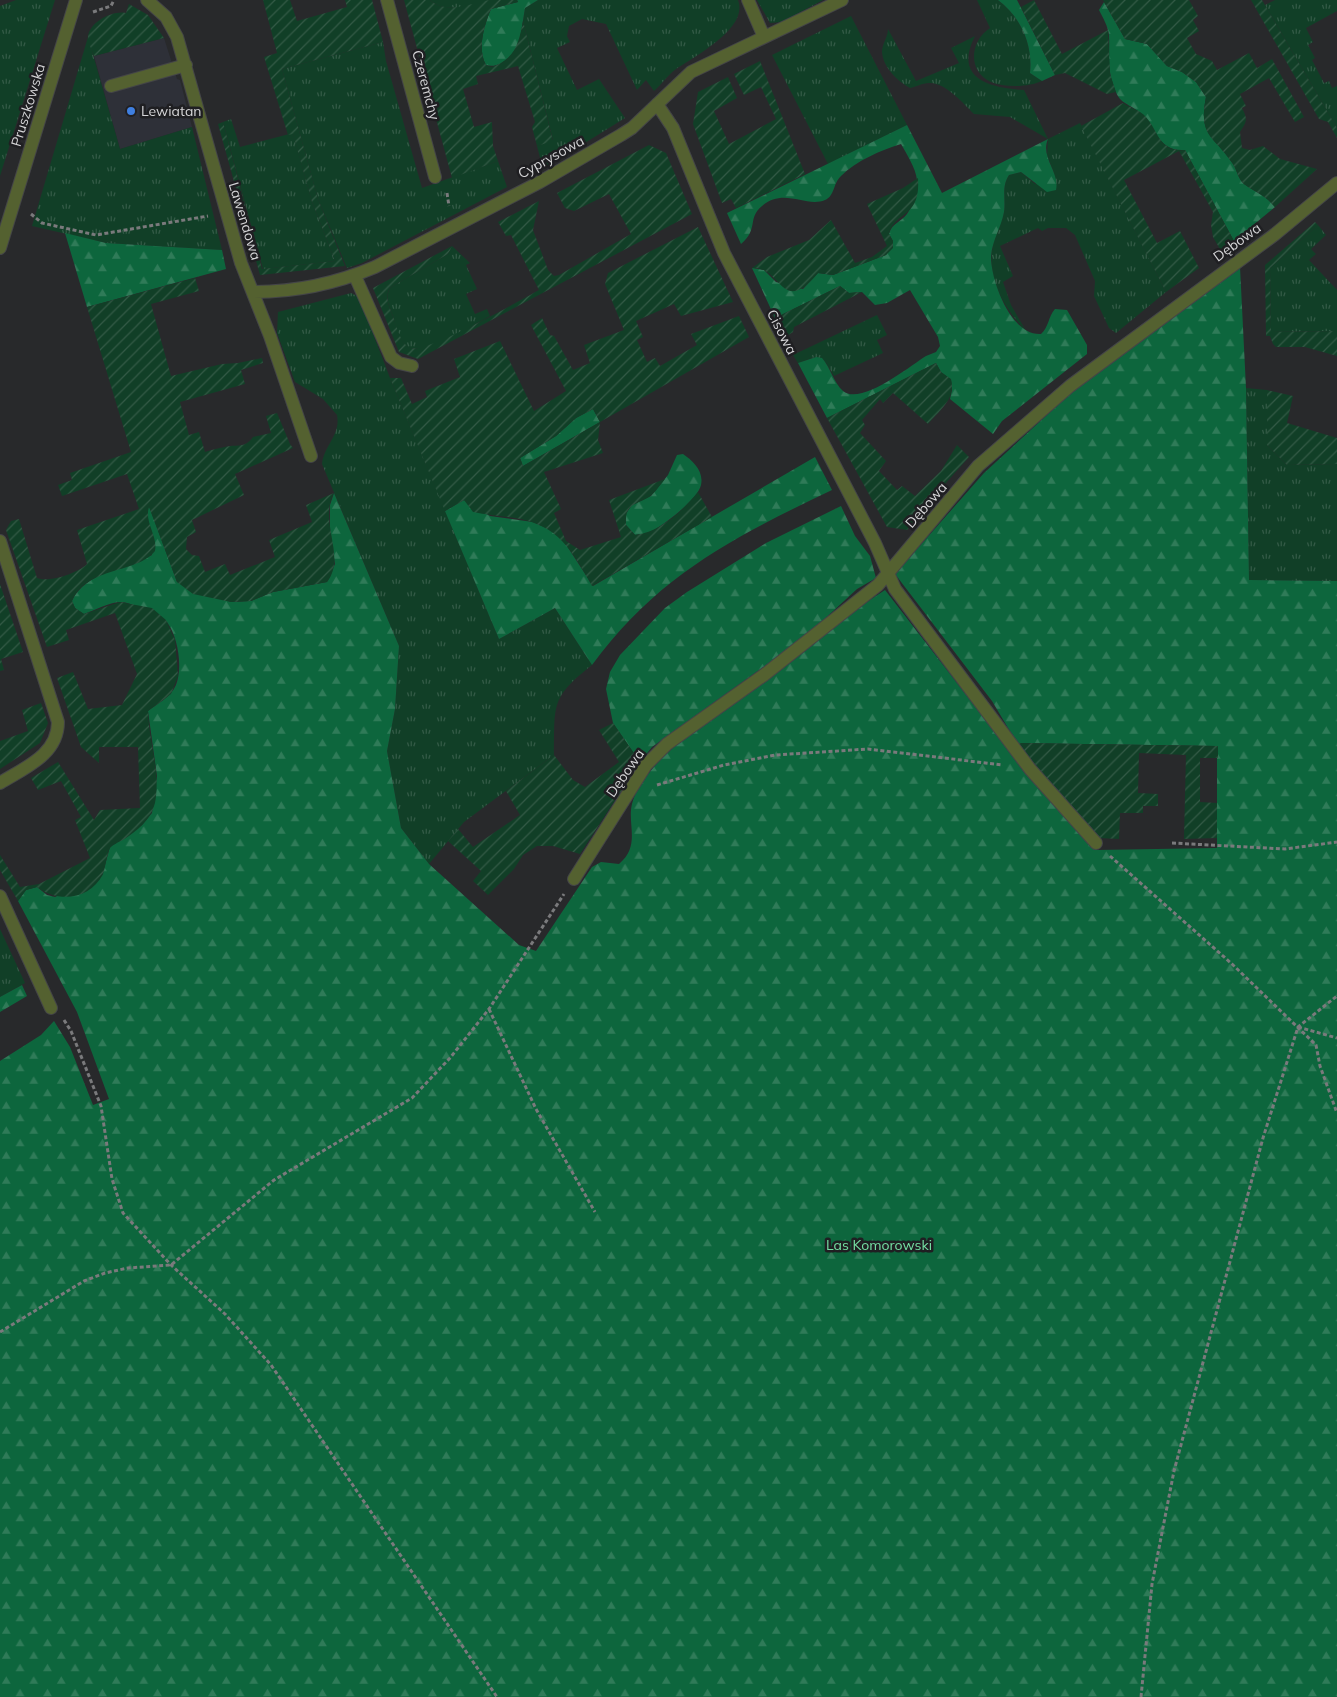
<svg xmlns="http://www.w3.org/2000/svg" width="1337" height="1697" font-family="Mulish,sans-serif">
<defs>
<pattern id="grass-tufts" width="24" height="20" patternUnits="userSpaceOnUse" patternTransform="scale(1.25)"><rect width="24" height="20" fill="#113f27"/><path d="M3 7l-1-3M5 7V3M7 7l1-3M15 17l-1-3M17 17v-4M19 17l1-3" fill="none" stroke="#335a46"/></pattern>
<pattern id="forest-firs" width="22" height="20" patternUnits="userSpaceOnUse" patternTransform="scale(1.25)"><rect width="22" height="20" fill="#0d663d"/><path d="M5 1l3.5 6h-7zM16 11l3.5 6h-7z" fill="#2f7b58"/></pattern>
<pattern id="garden-furrows" width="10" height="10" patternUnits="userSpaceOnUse" patternTransform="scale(1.25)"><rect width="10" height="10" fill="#113f27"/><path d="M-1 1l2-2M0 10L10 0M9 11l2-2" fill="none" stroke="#335a46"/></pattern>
</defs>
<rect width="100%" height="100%" fill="#28292b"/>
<path fill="#2e3038" d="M 164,38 L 177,79 L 180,80 L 192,127 L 120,149 L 94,56 Z"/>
<path fill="url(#grass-tufts)" d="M 16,0 L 55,0 L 0,176 L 0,6 Z
M 430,0 L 492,0 C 473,4 446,15 430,0 Z
M 538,0 L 738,0 C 749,27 697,55 679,67 C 669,73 662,84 654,91 L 646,80 L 637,90 L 606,24 L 582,19 L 569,26 L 567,36 L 570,42 L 557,48 L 577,90 L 599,79 L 625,118 L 543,169 L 537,146 L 553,140 L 523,21 L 525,8 Z
M 757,0 L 823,0 L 782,22 L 770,23 Z
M 977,0 L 998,0 C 1021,17 1033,45 1030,73 L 1042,81 C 1029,87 1005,88 991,82 C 967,71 970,41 990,28 Z
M 1275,0 L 1337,0 L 1337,11 L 1306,28 L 1313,42 L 1308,45 L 1315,58 L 1312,60 L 1324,83 L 1329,81 L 1332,88 L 1337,86 L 1337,128 L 1265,5 Z
M 851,16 L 907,125 L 828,164 L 772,55 Z
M 888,29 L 916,81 L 959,63 L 951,48 L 975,36 C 953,79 990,88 1024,90 L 1048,139 L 1080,123 L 1166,292 L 1116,333 L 1109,328 L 1094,296 L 1095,281 L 1075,235 L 1066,228 L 1048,228 L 1042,231 L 1038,228 L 1000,246 L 1013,276 L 1003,282 L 1011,305 L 1026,331 C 1004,308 986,278 993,245 C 995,233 1001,223 1004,212 C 1006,199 1001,187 1009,175 L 1021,172 L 1035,184 L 1054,173 L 1047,155 L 1048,139 L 1010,117 L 974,114 C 963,103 945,82 929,83 C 922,83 916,87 910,88 C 897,81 883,67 882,52 C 882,44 888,37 888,29 Z
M 88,37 L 120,149 L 192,127 L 222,250 L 106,243 L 32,226 Z
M 383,42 L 386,61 L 422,188 L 498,161 L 507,187 L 362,263 L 347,268 L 318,199 L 282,69 Z
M 231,119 L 240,147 L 293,133 L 312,202 L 335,261 L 263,269 L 223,122 Z
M 1318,225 L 1326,235 L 1311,249 L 1316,254 L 1309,260 L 1337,290 L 1337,331 L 1271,332 L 1270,268 Z
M 452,246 L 470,263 L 466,265 L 477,289 L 466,294 L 475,314 L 487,309 L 490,316 C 475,324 423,356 408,347 C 399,341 396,326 393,316 C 389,306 384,296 391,287 L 448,254 Z
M 351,293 L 359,297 L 390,378 L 499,639 L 555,608 L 592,665 C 550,698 555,705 554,755 L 464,822 L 429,864 L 401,828 L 387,751 L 395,709 L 399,646 L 322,464 C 324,445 341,435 337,415 L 323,399 L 295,382 L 277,333 L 278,312 Z
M 877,315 L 887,335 L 877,340 L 883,353 L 834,376 L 826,363 L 815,357 L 798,363 L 793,355 Z
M 1246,388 L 1267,390 L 1267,445 L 1287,465 L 1337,464 L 1337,581 L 1249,580 Z
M 0,929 L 25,983 L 0,997 Z"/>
<path fill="url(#forest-firs)" d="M 517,0 L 538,0 L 525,8 L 519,45 C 512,56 500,69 486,65 C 477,49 484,26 491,9 L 518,2 Z
M 998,0 L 1017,0 L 1055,75 L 1042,81 L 1030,73 C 1033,45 1021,17 998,0 Z
M 1104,2 L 1125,39 L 1147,44 L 1167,66 L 1182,72 L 1196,82 L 1206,97 C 1198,137 1214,135 1233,164 C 1237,170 1238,179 1244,184 C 1256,193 1263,193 1275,207 L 1234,241 L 1185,150 C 1156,152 1156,124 1138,111 C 1124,101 1119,104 1113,84 C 1107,68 1110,52 1109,35 C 1108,26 1103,18 1099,10 Z
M 907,125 L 942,193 L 1048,139 C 1040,157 1060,172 1056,190 L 1047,192 L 1021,172 L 1009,175 C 1001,187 1006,199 1004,212 C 1001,228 992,240 991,257 C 991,281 1011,336 1041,334 C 1049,327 1048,317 1055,309 L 1067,310 L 1087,345 L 1087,354 L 1002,421 L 993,434 L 950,399 L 952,390 L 951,380 L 941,372 L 936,363 L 827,418 L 798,363 L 816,357 L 822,358 C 830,367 834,383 843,391 C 861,406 910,366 926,356 L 936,352 L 940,346 L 938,337 L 910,290 L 887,303 L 875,305 L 862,292 L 849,293 L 840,286 L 775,318 L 752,268 L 764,270 L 776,282 L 803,289 L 818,273 L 833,275 L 886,255 L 893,241 L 889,234 C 892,223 901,222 907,214 C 926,185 916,170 901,144 C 881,150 856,161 841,176 C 833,183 835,196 825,200 C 806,208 784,187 762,206 C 747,218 759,229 741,244 L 727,213 Z
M 65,233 L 106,243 L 222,250 L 226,269 L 87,307 Z
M 1240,267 L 1246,388 L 1249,580 L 1337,581 L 1337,1697 L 0,1697 L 0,1061 L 41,1035 L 54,1021 L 70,1047 L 93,1105 L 109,1099 L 77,1012 L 18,901 L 26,890 L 37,887 L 47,895 L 55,897 L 102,876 L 110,847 L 142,825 L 152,813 L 157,776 L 148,711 C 157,704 171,697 176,685 C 183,667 178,637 167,622 C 161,615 130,602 121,602 C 110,602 95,610 84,614 L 75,608 L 72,601 C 85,572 127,568 152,555 L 147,512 L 149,506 L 177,582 L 231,602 L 251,601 L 273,592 L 327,582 L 335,564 L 330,531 L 330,505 L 334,493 L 399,646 L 395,709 L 387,751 L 401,828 L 429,864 L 519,945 L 536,951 L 592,867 L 601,862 L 619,864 C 641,846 627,824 632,804 C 635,791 644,779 653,768 C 686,730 741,699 782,669 C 817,643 848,613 885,590 L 1029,776 L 1097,850 L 1217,848 L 1217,746 L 1017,743 L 992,701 L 895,574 L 984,473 L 1073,391 Z
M 593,409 L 600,422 L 523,466 L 520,458 L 556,436 L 576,418 Z
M 683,454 C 693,461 704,471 701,485 C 698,499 663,526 650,532 C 646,534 640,534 635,535 L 626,525 L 625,515 L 632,505 L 651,496 L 668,475 L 677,455 Z
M 815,457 L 832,490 C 734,537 658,575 592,665 L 555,608 L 499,639 L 445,511 L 464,500 L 490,516 L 533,522 L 551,530 L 563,540 L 593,586 Z
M 841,506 L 855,536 L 870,556 L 876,578 L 857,589 L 805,637 L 652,747 L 640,762 L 613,723 L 606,689 L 610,672 L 620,655 L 665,608 L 687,592 L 766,543 Z
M 22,985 L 27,996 L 0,1012 L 0,997 Z"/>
<path fill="url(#garden-furrows)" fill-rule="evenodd" d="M 263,0 L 290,0 L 297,21 L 347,7 L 345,0 L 372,0 L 383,42 L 282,69 L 318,199 L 345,266 L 260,275 L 218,124 L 223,122 L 262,269 L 335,261 L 312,202 L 293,134 L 288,135 L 264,57 L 277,53 Z
M 404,0 L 430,0 C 446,15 471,3 490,0 C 499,0 508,0 517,0 L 518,2 L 491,9 C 484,26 477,49 486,65 L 492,67 C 515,59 519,43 523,21 L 553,141 L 537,146 L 532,127 L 535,122 L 518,66 L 476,76 L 478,84 L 463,89 L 474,127 L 492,122 L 493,146 L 498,161 L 452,178 Z
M 1034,0 L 1062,54 L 1108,30 L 1110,74 L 1116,92 L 1107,94 L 1065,73 L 1055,75 L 1021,7 Z
M 1103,0 L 1189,0 L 1198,16 L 1193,20 L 1199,31 L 1187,38 L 1196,54 L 1212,61 L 1217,70 L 1249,53 L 1257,68 L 1272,59 L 1304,117 L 1295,122 L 1269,78 L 1240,94 L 1246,106 L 1242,108 C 1248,120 1247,121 1240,132 L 1242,148 L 1250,150 L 1263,146 L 1280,159 L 1317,169 L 1275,207 C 1263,193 1256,193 1244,184 C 1238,179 1237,170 1233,164 C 1214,135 1198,138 1206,97 L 1196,82 L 1182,72 L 1167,66 L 1147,44 L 1125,39 Z
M 1251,0 L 1262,0 L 1337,128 L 1337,138 L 1328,122 L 1319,119 Z
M 129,4 L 148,15 L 164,38 L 94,56 C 92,51 88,42 88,37 C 89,22 113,10 126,13 Z
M 760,61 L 805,174 L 736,208 L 731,199 L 722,203 L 693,124 L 698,92 L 728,77 L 737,98 L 714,111 L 729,144 L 776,119 L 761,87 L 744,95 L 734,74 Z
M 1123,103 C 1130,108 1140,110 1146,117 C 1159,132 1159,152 1185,150 L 1234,241 L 1221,251 L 1213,237 L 1211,225 L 1213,212 L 1179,151 L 1124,180 L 1157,243 L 1180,231 L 1199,268 L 1166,292 L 1081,126 Z
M 649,145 L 666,153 L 692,214 L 418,359 L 399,352 L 373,288 L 452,246 L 448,254 L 391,287 C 383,296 390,308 394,319 C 397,328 401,345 411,348 C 426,354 521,300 539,290 L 511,235 L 506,236 L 498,222 L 539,201 L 533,230 L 548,270 L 554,276 L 559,275 L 631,234 L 609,194 L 574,211 L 565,208 L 557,193 Z
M 918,178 C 921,219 895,210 889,234 L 893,241 L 893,248 L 886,255 L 833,275 L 818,273 C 781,318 781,265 752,268 L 767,257 L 809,240 L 831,220 L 855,263 L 872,257 L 887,246 L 867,204 L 903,188 Z
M 1315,222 L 1318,225 L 1270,268 L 1271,332 L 1337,331 L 1337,356 L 1305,347 L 1276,347 L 1273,344 L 1270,336 L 1266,336 L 1265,265 Z
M 698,227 L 733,302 L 681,316 L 674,304 L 636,321 L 643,337 L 637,340 L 647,362 L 655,358 L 660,366 L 697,345 L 691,334 L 739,316 L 749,337 L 600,422 L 598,440 L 603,453 L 544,472 L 561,509 L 554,513 L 566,541 L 580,550 L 621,537 L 609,500 L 665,479 C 660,485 655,493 649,497 C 634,506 625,503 626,525 L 635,535 C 661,532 682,511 698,492 L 712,517 L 592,586 C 572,551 559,525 515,518 C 501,516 487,515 473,512 L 464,500 L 445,511 L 390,378 L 401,378 L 412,404 L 427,397 L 425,391 L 460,377 L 454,359 L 500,341 L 534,411 L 566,391 L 531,325 L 542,318 L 550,335 L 554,336 L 573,370 L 590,363 L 584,345 L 624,330 L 605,284 L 608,273 ZM 593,409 L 600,422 L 523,466 L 520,458 L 556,436 L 576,418 Z
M 195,278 L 199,291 L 151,304 L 171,376 L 222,364 L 238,363 L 262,358 L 263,363 L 241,370 L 245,384 L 180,402 L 189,435 L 199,432 L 205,452 C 211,450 218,448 225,447 C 235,444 245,449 253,437 L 271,433 L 266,416 L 277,413 L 290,444 L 293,448 L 235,474 L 244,495 L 192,520 L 196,532 L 187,537 L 186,549 L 192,555 L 199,556 L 205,572 L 225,564 L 230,575 L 275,557 L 269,540 L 312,522 L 306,505 L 334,493 C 318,521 347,557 327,582 L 273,592 L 251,601 L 231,602 L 193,594 L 177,582 L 149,507 C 144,522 158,536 155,551 C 137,574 87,566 72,601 L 75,608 L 84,614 L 120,602 L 152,608 L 166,620 L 175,640 L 178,676 L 171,694 L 148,711 C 149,743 161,772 155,803 C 151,820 137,831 123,840 C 119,842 112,845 110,848 C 106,856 106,866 103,874 C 90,900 58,903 37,887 L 26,890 L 18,901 L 0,870 L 0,855 L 20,887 L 39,884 L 90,858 L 75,820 L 81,817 L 61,781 L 38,790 L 31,778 L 58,762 L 94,820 L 100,810 L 140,808 L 138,747 L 99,747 L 99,763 L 81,747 L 57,678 L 73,672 L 88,709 L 122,705 L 137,674 L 115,613 L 66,630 L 69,640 L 47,647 L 6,530 L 11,521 L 19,519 L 37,578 C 49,583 78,573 87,564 L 77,530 L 139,509 L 127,474 L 62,496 L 58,485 L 72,480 L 70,473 L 131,452 L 87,307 Z
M 840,286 L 849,293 L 862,292 L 794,327 L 793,332 L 784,338 L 775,318 Z
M 936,363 L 941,372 L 951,379 C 956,399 940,410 928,424 L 893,393 L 883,403 L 880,399 L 862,420 L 865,425 L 860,433 L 886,461 L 879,471 L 897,490 L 902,486 L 915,496 L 941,471 L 957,445 L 969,457 L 936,494 L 907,530 L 887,527 L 827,418 Z
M 1267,390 L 1293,396 L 1287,423 L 1337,438 L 1337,464 L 1287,465 L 1267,445 Z
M 0,584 L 23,652 L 1,659 L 4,670 L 0,671 Z
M 41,703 L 48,723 L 40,743 L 0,769 L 0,741 L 28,731 L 22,710 Z
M 613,723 L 640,762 L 580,854 L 553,846 L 537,846 L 523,855 L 514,869 L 488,895 L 473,881 L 481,871 L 448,841 L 458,829 L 473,847 L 520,815 L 506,791 L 554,755 L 573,780 L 585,787 L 619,762 L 599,730 Z
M 1017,743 L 1218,746 L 1218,758 L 1200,758 L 1200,802 L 1217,803 L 1217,838 L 1184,839 L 1186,755 L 1139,753 L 1138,793 L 1158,794 L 1158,806 L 1143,806 L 1143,813 L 1120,813 L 1119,839 L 1098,838 Z"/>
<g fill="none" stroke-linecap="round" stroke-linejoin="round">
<defs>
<path id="minor" d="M 147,0 L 166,17 L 177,37 L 241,263 L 270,336 L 311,456
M 387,0 L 435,177
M 748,0 L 764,37
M 111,86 L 186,65
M 657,104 L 673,128 L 724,253 L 875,543 L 895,589 L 1030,769 L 1096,843
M 0,248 L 76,0
M 355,276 L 391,357 L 399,363 L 412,366
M 253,292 C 296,292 335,284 375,267 L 540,182 L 621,135 L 632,128 L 691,72 L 842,0
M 0,541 L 58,722 C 58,755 24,768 0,783
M 574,879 L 646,765 L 667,744 L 764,675 L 878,585 L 978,466 L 1070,386 L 1274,235 L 1337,183
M 0,896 L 51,1008"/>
</defs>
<use href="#minor" stroke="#444547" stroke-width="14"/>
<path stroke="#7a7a7c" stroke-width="3" stroke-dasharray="4 2.5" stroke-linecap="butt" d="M 93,12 L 111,6 L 114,0
M 447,193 L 449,206
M 31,214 L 42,223 L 96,235 L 208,216
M 657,785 L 724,765 L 775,755 L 868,749 L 1003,765
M 1172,843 L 1285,849 L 1337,842
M 1110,856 L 1232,964 L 1316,1045 L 1320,1066 L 1337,1113
M 489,1009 L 536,1109 L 595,1212
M 64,1020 L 71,1031 L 101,1106 L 112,1179 L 123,1213 L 171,1265 L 225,1314 L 271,1365 L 497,1697
M 1298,1027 L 1337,1038
M 0,1332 L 84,1281 L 105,1273 L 128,1268 L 171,1265 L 274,1180 L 412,1098 L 450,1058 L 489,1009 L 564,894
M 1141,1697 L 1152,1584 L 1174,1471 L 1263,1138 L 1298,1027 L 1337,996"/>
<use href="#minor" stroke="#546130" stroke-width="12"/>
</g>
<circle fill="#3f7fe0" stroke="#1f1f22" stroke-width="2" cx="131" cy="111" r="5"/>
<g text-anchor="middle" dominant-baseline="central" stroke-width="5" stroke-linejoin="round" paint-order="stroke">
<g font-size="14" fill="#d5d5d7" stroke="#1f1f22">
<text transform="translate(426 85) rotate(75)">Czeremchy</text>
<text transform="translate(28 105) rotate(-73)">Pruszkowska</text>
<text transform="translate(551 157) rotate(-29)">Cyprysowa</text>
<text transform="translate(245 221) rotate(73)">Lawendowa</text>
<text transform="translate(1237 242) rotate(-36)">Dębowa</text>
<text transform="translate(782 332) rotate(63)">Cisowa</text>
<text transform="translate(926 505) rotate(-49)">Dębowa</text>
<text transform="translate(625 773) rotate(-55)">Dębowa</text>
</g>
<g font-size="14" fill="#d5d5d7" stroke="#1f1f22" text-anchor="start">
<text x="141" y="111">Lewiatan</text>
</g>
<g font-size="14" fill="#75e0a3" stroke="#1f1f22">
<text x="879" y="1245">Las Komorowski</text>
</g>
</g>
</svg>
